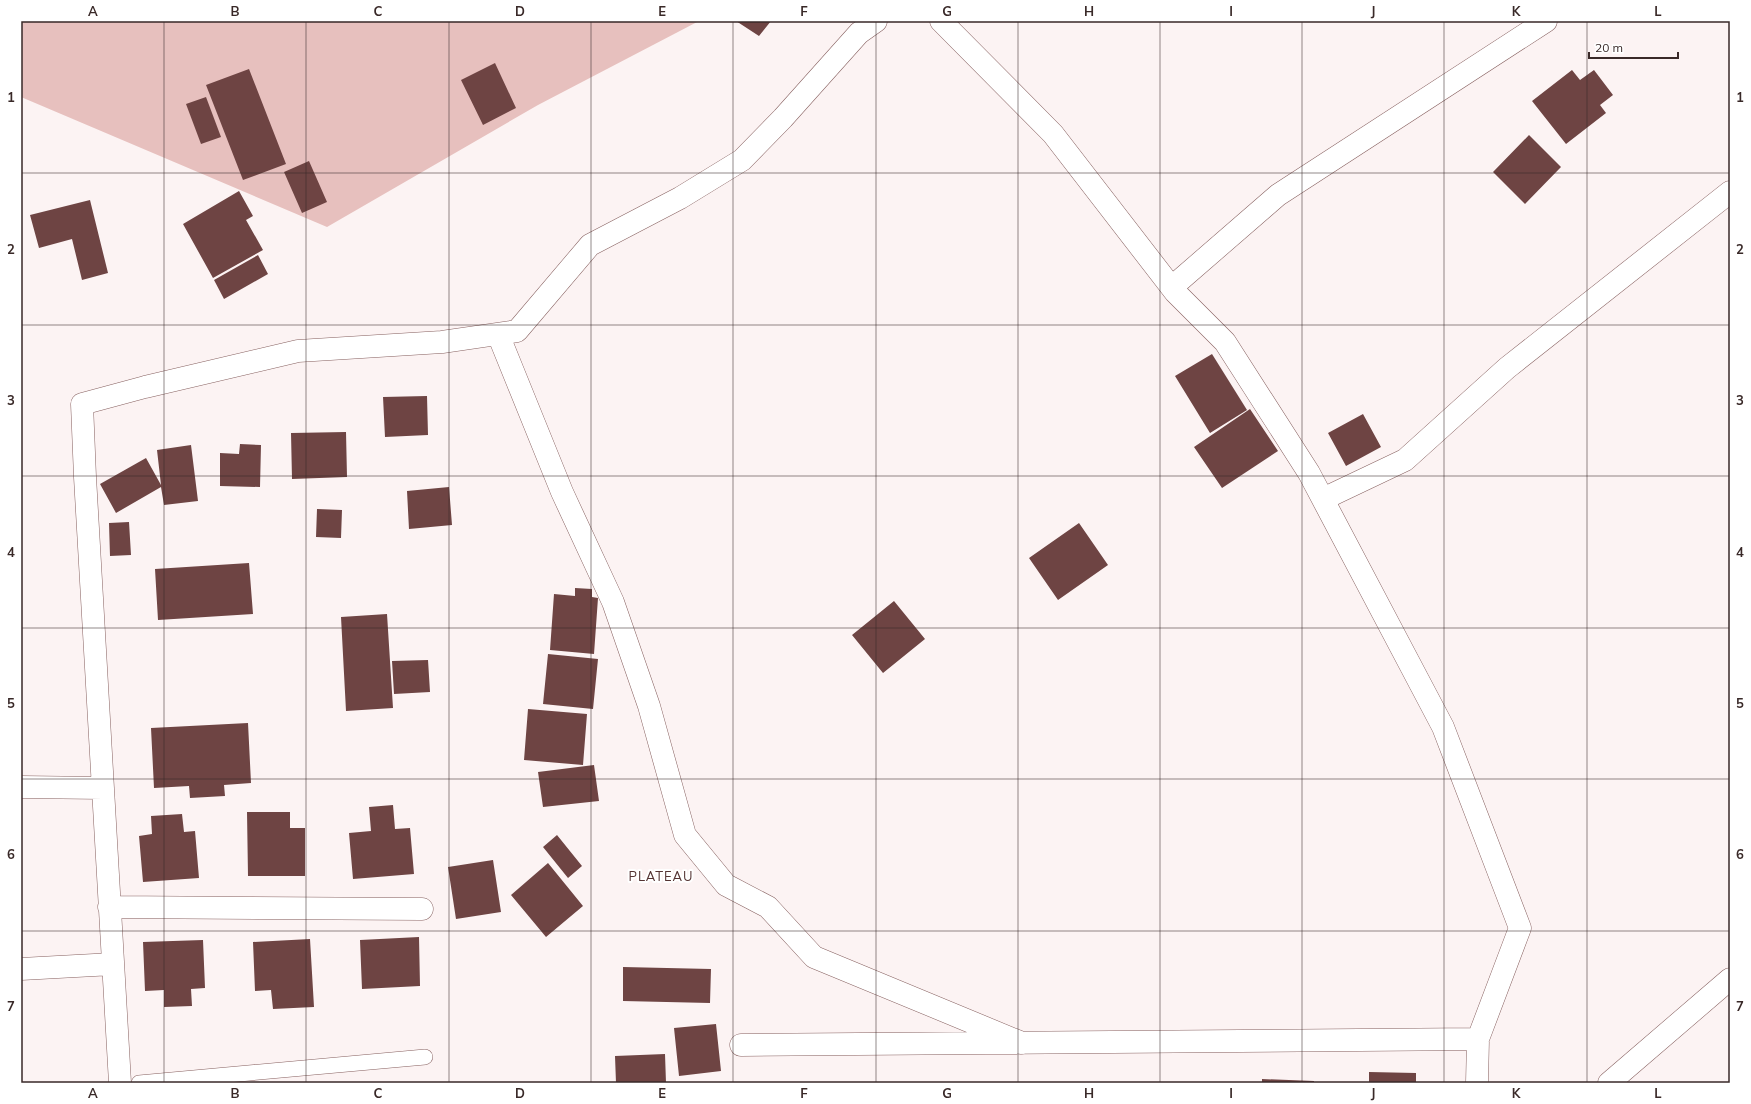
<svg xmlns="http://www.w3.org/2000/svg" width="1751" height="1104" font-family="Mulish,sans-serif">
<rect width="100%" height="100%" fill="#fcf3f3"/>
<path fill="#e7c0be" d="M 21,21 L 699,21 L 538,105 L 327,227 L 21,97 Z"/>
<path fill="#6e4443" d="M 736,21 L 771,21 L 759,36 Z
M 495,63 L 516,108 L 483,125 L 461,80 Z
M 249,69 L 286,164 L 243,180 L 206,85 Z
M 1572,70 L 1580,80 L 1594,70 L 1613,95 L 1600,105 L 1606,113 L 1566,144 L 1532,101 Z
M 206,97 L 221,137 L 201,144 L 186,104 Z
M 1529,135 L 1561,167 L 1525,204 L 1493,172 Z
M 309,161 L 327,202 L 302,213 L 284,172 Z
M 239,191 L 253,216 L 246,220 L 263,250 L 213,278 L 183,224 Z
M 90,200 L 108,273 L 82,280 L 72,239 L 39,248 L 30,215 Z
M 258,255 L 268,274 L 224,299 L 214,280 Z
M 1212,354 L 1247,410 L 1210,433 L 1175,376 Z
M 427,396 L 428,435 L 385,437 L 383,397 Z
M 1250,409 L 1278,451 L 1222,488 L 1194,447 Z
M 1363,414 L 1381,447 L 1346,466 L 1328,433 Z
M 346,432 L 347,477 L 292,479 L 291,433 Z
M 240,444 L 261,445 L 260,487 L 220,486 L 220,453 L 239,454 Z
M 191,445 L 198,501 L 164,505 L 161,487 L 116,513 L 100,484 L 146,458 L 161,485 L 157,450 Z
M 449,487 L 452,525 L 409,529 L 407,491 Z
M 317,509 L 342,510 L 341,538 L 316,537 Z
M 129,522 L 131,555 L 110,556 L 109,523 Z
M 1079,523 L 1108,565 L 1058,600 L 1029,558 Z
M 249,563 L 253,614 L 158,620 L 155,569 Z
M 575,588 L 592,589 L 592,597 L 598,598 L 594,654 L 550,650 L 554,594 L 575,596 Z
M 894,601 L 925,639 L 883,673 L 852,635 Z
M 387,614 L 393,708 L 346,711 L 341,617 Z
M 548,654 L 598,659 L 593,709 L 543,704 Z
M 428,660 L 430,692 L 394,694 L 392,661 Z
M 528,709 L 587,714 L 583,765 L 524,760 Z
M 248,723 L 251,783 L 224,785 L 225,796 L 190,798 L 189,786 L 154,788 L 151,728 Z
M 594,765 L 599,801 L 543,807 L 538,772 Z
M 393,805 L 395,829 L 410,828 L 414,874 L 353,879 L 349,833 L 371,831 L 369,807 Z
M 247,812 L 290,812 L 290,828 L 305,828 L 305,876 L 248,876 Z
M 182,814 L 184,832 L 195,831 L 199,878 L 143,882 L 139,836 L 152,834 L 151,816 Z
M 557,835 L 582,866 L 568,878 L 543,847 Z
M 493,860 L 501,912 L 456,919 L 448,867 Z
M 548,863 L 583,906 L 546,937 L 511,895 Z
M 419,937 L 420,986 L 362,989 L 360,940 Z
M 310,939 L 314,1007 L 273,1009 L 271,990 L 255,991 L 253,942 Z
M 203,940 L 205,988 L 191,989 L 192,1006 L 164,1007 L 164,990 L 145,991 L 143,942 Z
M 623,967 L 711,969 L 710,1003 L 623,1001 Z
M 716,1024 L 721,1071 L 679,1076 L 674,1028 Z
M 665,1054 L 666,1083 L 616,1083 L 615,1056 Z
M 1369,1072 L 1416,1073 L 1416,1083 L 1369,1083 Z
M 1262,1079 L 1314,1081 L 1314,1083 L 1262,1083 Z"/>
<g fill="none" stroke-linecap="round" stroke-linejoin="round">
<defs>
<path id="service" d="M 139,1083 L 425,1057"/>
<path id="minor" d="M 941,21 L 1053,134 L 1175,292 L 1225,342 L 1309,473 L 1443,727 L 1520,928 L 1478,1039
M 1172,287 L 1278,195 L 1546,21
M 498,334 L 562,492 L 613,602 L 649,706 L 685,835 L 726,885 L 768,907 L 814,957 L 1022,1043
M 1323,499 L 1405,460 L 1507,368 L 1730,192
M 21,787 L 103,788
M 109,907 L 422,909
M 21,969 L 113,964
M 741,1045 L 1478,1039 L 1477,1083
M 120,1083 L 85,477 L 82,404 L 145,387 L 298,351 L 442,342 L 517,331 L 590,245 L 680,198 L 742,160 L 783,118 L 859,33 L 876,21
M 1609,1083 L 1730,979"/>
</defs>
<use href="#service" stroke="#876160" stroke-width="16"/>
<use href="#minor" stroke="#876160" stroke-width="23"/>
<use href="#service" stroke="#fff" stroke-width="15"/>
<use href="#minor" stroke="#fff" stroke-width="22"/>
</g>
<path fill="none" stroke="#392928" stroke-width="1" stroke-opacity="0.55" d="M 164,21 L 164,1083M 306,21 L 306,1083M 449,21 L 449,1083M 591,21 L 591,1083M 733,21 L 733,1083M 876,21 L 876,1083M 1018,21 L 1018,1083M 1160,21 L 1160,1083M 1302,21 L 1302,1083M 1444,21 L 1444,1083M 1587,21 L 1587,1083M 21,173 L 1730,173M 21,325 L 1730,325M 21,476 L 1730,476M 21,628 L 1730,628M 21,779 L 1730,779M 21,931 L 1730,931"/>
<g text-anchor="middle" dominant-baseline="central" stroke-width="4" stroke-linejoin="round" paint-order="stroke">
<g font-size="13" letter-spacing="1" fill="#543332" stroke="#fff">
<text x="661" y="876">PLATEAU</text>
</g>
</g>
<rect width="1751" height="1104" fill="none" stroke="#ffffff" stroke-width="44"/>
<path d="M1589 52v6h89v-6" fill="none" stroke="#392928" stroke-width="2"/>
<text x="1595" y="52" font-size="12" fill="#392928" stroke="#ffffff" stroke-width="3" paint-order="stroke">20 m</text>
<rect x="22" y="22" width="1707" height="1060" fill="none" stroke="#392928" stroke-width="1.5"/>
<g font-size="13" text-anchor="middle" font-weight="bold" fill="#392928">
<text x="93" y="16">A</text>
<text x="235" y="16">B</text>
<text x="378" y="16">C</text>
<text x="520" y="16">D</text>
<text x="662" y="16">E</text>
<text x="804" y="16">F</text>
<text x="947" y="16">G</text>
<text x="1089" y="16">H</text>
<text x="1231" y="16">I</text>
<text x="1373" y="16">J</text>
<text x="1516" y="16">K</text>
<text x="1658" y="16">L</text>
<text x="11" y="102">1</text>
<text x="1740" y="102">1</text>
<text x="11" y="254">2</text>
<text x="1740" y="254">2</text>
<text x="11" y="405">3</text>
<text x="1740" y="405">3</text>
<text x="11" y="557">4</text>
<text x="1740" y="557">4</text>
<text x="11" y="708">5</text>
<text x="1740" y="708">5</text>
<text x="11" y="859">6</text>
<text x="1740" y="859">6</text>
<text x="11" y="1011">7</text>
<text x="1740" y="1011">7</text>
<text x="93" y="1098">A</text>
<text x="235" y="1098">B</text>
<text x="378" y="1098">C</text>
<text x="520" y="1098">D</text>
<text x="662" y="1098">E</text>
<text x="804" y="1098">F</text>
<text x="947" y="1098">G</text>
<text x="1089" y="1098">H</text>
<text x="1231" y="1098">I</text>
<text x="1373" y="1098">J</text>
<text x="1516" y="1098">K</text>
<text x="1658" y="1098">L</text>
</g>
</svg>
